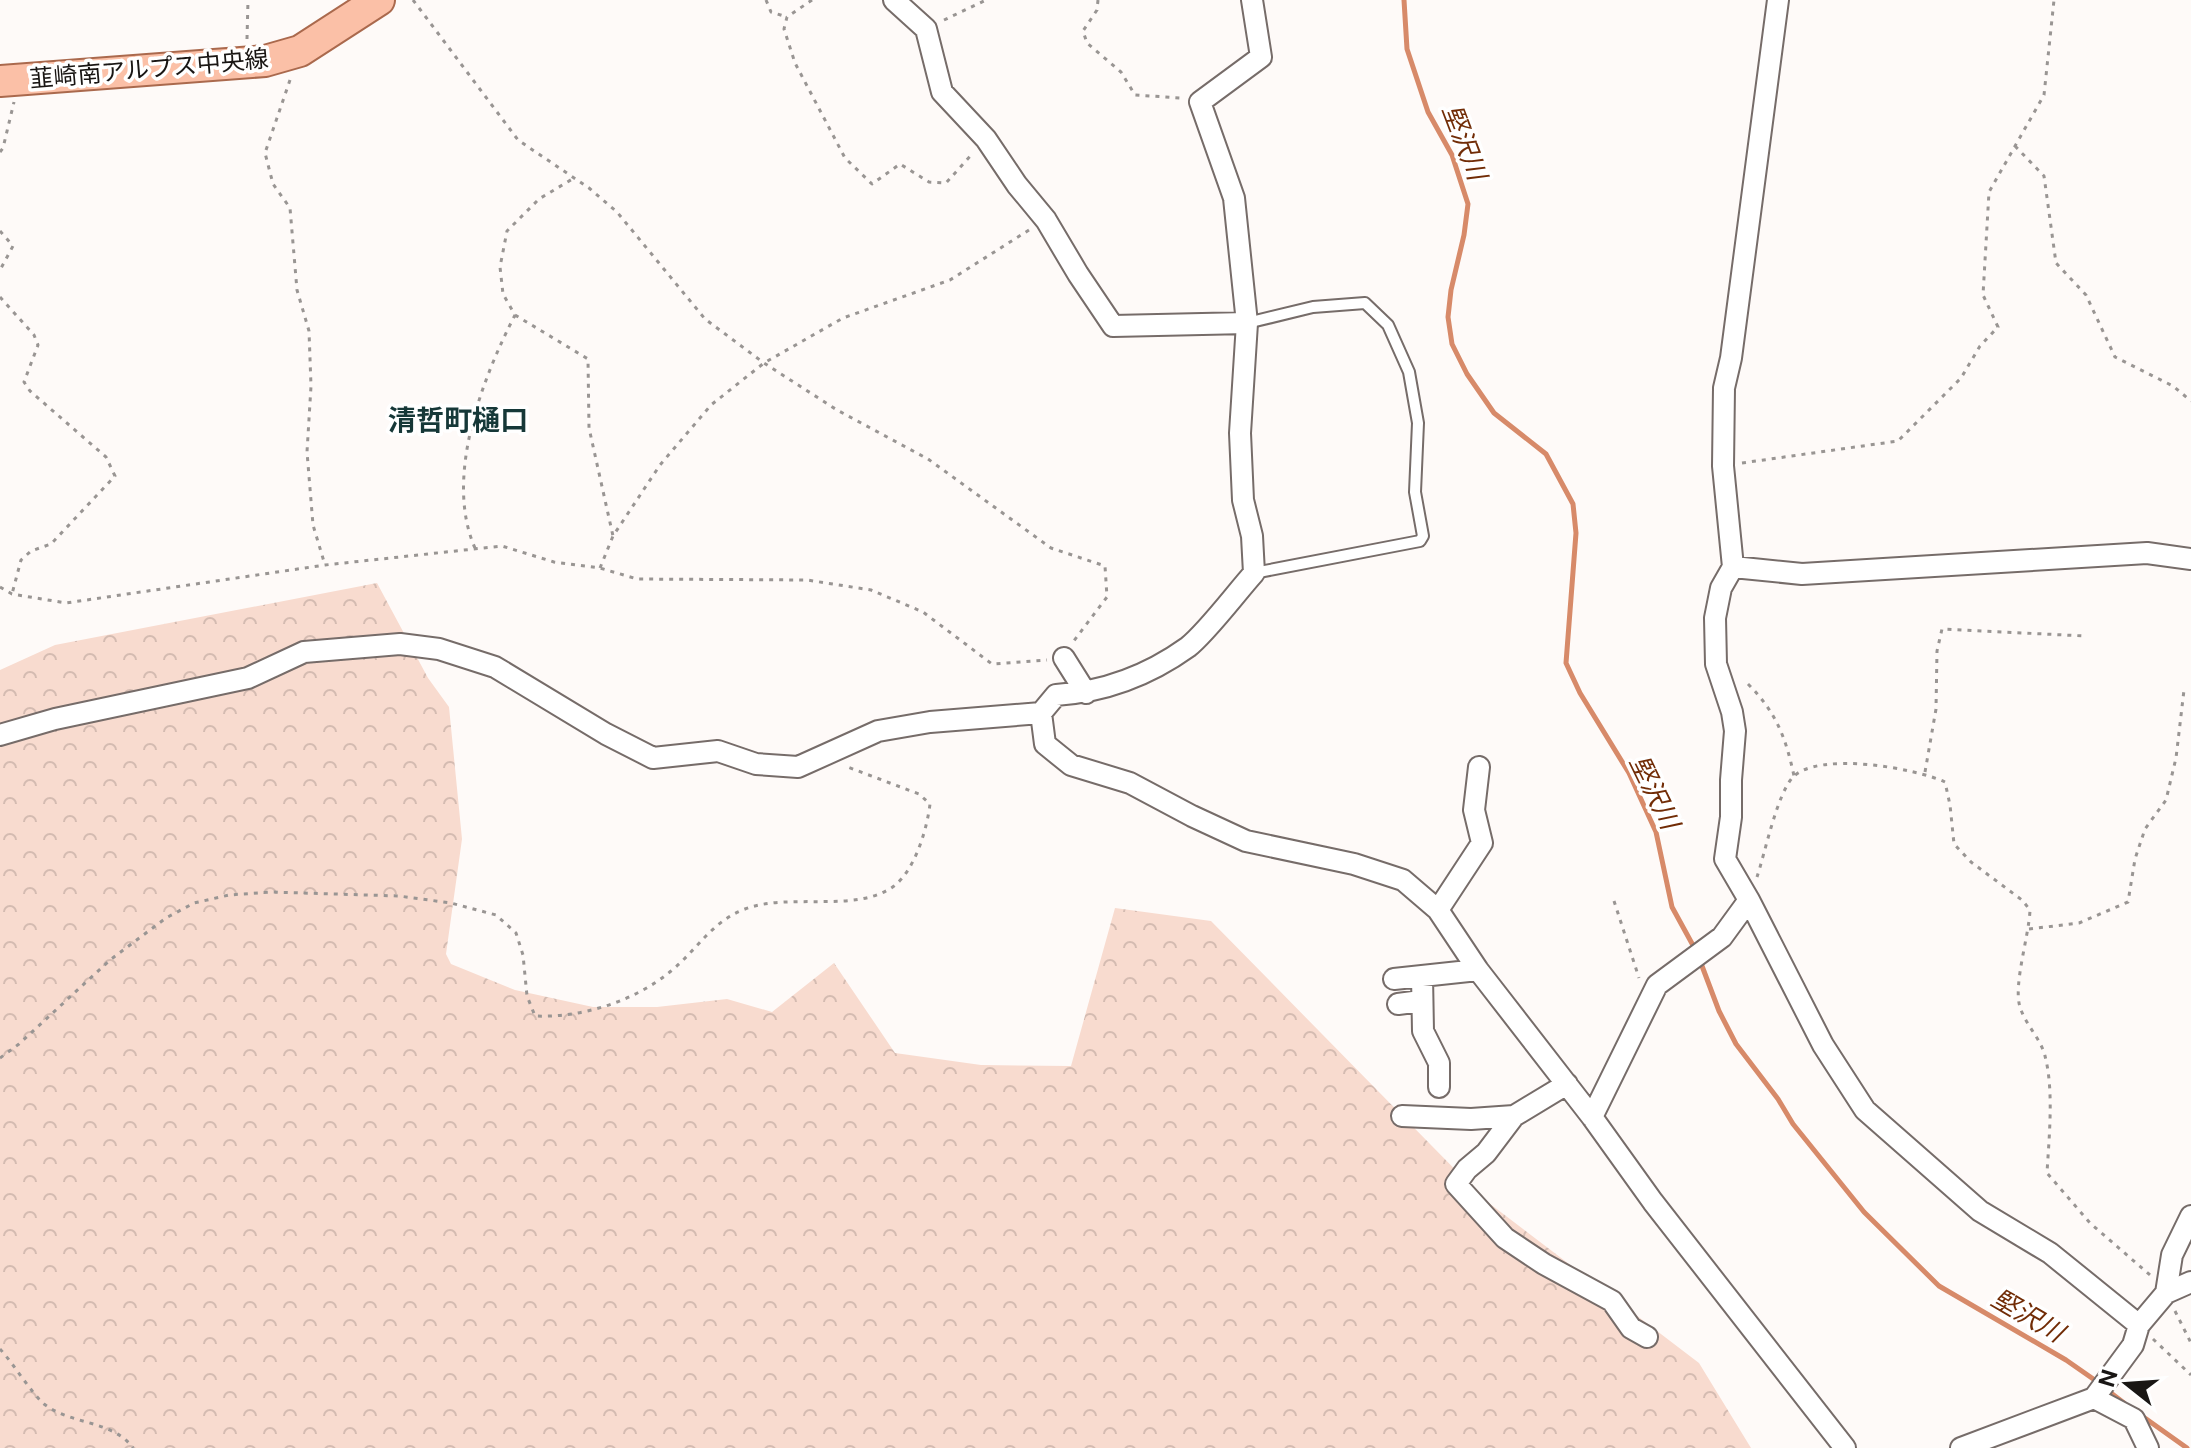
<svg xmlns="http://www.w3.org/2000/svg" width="2191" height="1448" font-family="'Public Sans','Noto Sans JP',sans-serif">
<defs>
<pattern id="forest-crowns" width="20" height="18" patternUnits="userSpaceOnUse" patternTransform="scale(2)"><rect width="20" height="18" fill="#f8dbcf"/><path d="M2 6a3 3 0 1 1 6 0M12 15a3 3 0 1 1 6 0" fill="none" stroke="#d4bbb1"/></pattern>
</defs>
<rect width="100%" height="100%" fill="#fefaf8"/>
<path fill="url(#forest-crowns)" d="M 377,583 L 428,678 L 449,707 L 462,839 L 446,954 L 451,964 L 515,990 L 593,1007 L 657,1007 L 727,999 L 772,1012 L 834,963 L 895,1053 L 981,1065 L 1071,1066 L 1115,908 L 1211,921 L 1485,1200 L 1699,1363 L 1751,1448 L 0,1448 L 0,670 L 55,645 Z"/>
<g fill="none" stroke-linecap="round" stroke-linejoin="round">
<path stroke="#d78a69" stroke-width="5" d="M 1404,0 L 1407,49 L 1428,112 L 1452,155 L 1468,204 L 1464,235 L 1451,290 L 1448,317 L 1452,344 L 1467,374 L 1494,413 L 1546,454 L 1573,504 L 1576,533 L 1566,663 L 1580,693 L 1629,773 L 1656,832 L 1672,907 L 1695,949
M 1699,958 L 1719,1011 L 1736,1044 L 1778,1099 L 1793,1124 L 1864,1212 L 1939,1286 L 2066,1360 L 2099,1383
M 2107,1390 L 2124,1403
M 2142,1416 L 2187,1448"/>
<defs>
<path id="service" d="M 1247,323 L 1313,307 L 1365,303 L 1388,325 L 1409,372 L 1418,423 L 1415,492 L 1423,536 L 1420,541 L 1254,573"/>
<path id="minor" d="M 894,0 L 926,29 L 942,92 L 986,139 L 1017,185 L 1046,220 L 1078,274 L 1113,326 L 1247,323
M 1778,0 L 1731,358 L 1724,388 L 1723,466 L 1733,567 L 1721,588 L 1715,618 L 1716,664 L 1732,712 L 1735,731 L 1731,780 L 1731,817 L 1725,859 L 1749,900 L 1823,1045 L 1865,1110 L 1980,1211 L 2050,1253 L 2139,1325
M 1733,567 L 1802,574 L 2147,553 L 2191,559
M 1064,658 L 1086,693
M 1041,713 L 1045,744 L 1071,765 L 1130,783 L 1192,816 L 1246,841 L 1354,864 L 1403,880 L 1438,910 L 1478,970 L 1592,1117 L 1653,1202 L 1845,1448
M 0,735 L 55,719 L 248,678 L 304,652 L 400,644 L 439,649 L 495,667 L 606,734 L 653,758 L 718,751 L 756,764 L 798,767 L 878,731 L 930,722 L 1041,713 L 1056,695 C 1103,692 1149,675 1188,647 C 1207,632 1236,593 1254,573 L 1252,536 L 1243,500 L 1240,433 L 1247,323 L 1234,198 L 1200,102 L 1261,57 L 1252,0
M 1438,910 L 1482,843 L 1474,810 L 1479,767
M 1422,976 L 1423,1031 L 1439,1063 L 1439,1087
M 1394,979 L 1478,970
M 1398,1004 L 1421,1001
M 1567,1084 L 1514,1116 L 1486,1153 L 1467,1169 L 1456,1184 L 1505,1238 L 1544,1264 L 1612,1301 L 1631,1328 L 1647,1337
M 1402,1116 L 1471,1119 L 1514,1116
M 1592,1117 L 1657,985 L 1722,937 L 1749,900
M 2166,1293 L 2172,1255 L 2191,1216
M 2094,1398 L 2134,1419 L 2148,1448
M 1961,1448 L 2094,1398 L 2133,1345 L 2139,1325 L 2166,1293 L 2191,1282"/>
<path id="primary" d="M 0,81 L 265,61 L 300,51 L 379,0"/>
</defs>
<use href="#service" stroke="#766c69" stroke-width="14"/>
<use href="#minor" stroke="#766c69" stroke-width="24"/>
<use href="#primary" stroke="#aa694d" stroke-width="34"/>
<path stroke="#999593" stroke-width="3" stroke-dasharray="4 6" stroke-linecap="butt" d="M 413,0 L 518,140 L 589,188 L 617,212 L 705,319 L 764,363 L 837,410 L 928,459 L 1051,548 L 1105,566 L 1107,597 L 1073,642
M 766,0 L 771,12 L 787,17
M 812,0 L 787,17 L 784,29 L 795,63 L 845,158 L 872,184 L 900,164 L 929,182 L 946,183 L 973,153
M 1098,0 L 1097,10 L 1083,31 L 1087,43 L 1121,72 L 1135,95 L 1181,98
M 944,20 L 986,0
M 247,39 L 248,0
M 290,80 L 265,153 L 273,184 L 290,208 L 297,290 L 309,331 L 311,386 L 307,452 L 313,525 L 325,565
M 2015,146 L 2044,176 L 2056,263 L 2086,295 L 2115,357 L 2173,386 L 2191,401
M 0,152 L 3,148 L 14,102
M 0,231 L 13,246 L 0,270
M 0,297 L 34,335 L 38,345 L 24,382 L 30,391 L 106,457 L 115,476 L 51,544 L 31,551 L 21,560 L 12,594
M 515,315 L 588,359 L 589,428 L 613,536
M 1742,463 L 1898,441 L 1961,378 L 1980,346 L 1998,327 L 1983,295 L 1989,192 L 2044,95 L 2054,0
M 475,548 C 444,478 482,379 515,315 L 503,294 L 500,267 L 507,231 L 539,199 L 574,178
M 600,568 L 613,536 L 660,465 L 711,405 L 764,363 L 843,318 L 950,280 L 1029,230
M 0,587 L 12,594 L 66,603 L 325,565 L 502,546 L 554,562 L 600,568 L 637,579 L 807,580 L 871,590 L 923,612 L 992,664 L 1047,660
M 1748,684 C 1776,712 1786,738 1794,776
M 1925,772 L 1936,709 L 1937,651 L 1942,629 L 2085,636
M 1757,877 C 1765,853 1777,794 1793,777 C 1819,751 1915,768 1945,782 L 1950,805 L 1954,844 L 1971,862 L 2022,900 L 2030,910 C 2029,936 2013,985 2020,1007 C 2025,1024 2041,1039 2045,1056 C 2054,1090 2049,1138 2047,1173 L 2090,1223 L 2150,1275
M 1614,901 L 1639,978
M 2029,929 L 2079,923 L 2128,902 L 2135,859 L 2145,829 L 2166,800 L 2176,758 L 2184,690
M 0,1058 L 19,1044 L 110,960 L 166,918 L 194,903 L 229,895 L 271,892 L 399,896 L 451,903 L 496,915 L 516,933 L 523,955 L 527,996 L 535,1016 C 582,1018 635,1001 671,971 C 698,949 711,922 745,909 C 790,892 856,914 894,886 C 915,870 927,829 930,804 L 919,794 L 845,766
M 2175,1311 L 2191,1343
M 2153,1339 L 2191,1375
M 0,1349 C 13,1363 32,1394 44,1404 C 71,1425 113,1420 133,1448"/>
<use href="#service" stroke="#fff" stroke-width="10"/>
<use href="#minor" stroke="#fff" stroke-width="20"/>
<use href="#primary" stroke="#fbc0a7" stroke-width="30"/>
</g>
<g text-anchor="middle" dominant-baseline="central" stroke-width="7" stroke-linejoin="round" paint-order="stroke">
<g font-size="24" fill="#191614" stroke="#fff">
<text transform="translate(149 68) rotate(-5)">韮崎南アルプス中央線</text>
</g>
<g font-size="26" font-style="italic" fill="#712c06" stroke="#fff">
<text transform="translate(1465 142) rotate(69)">堅沢川</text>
<text transform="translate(1655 792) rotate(64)">堅沢川</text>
<text transform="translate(2028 1315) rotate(30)">堅沢川</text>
</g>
<g font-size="28" font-weight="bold" fill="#163838" stroke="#fff">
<text x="458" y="419">清哲町樋口</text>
</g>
</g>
<g transform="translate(2127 1384) rotate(287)" stroke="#ffffff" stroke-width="6" paint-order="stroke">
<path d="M0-6L14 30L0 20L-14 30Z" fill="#191614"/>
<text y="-12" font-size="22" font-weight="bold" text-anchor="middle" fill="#191614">N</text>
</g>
</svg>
